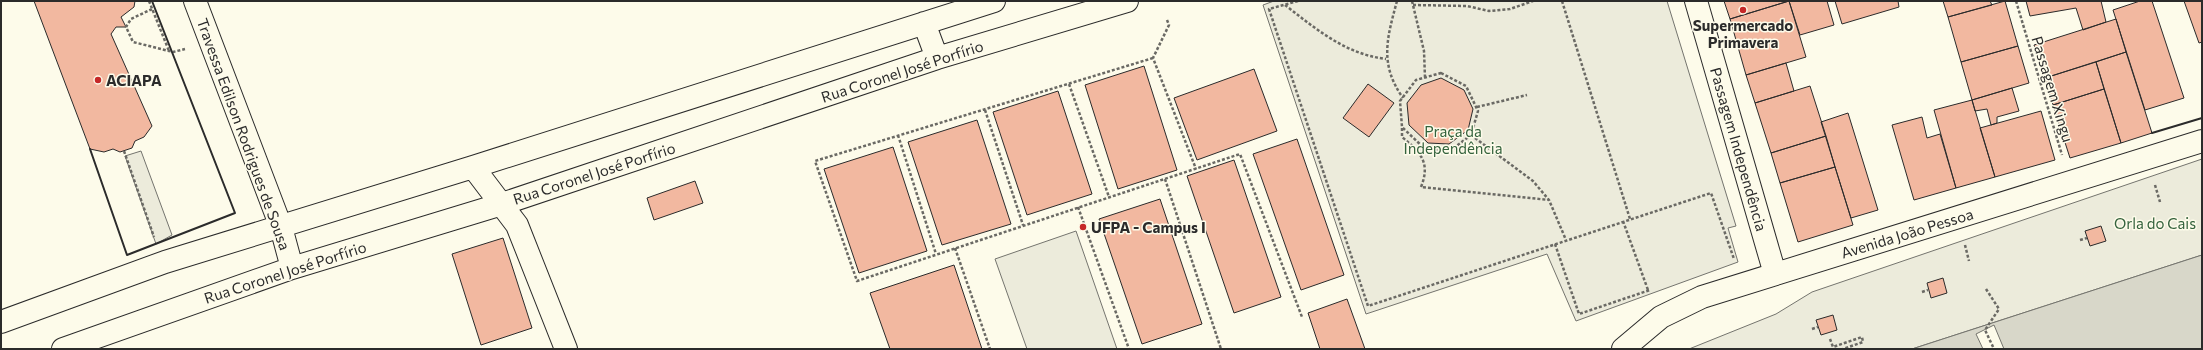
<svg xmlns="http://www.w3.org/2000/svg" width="2203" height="350" font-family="Commissioner,sans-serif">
<rect width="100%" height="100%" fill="#fdfbea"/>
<path fill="#ecebdb" stroke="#74746e" d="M 1274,1 L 1667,1 L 1736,226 L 1728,228 L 1738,262 L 1576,321 L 1547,254 L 1366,314 L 1263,5 Z
M 141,151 L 172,235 L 156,244 L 125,156 Z
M 2202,159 L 2202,255 L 1912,349 L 1689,349 L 1776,314 L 1812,292 Z
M 1076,231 L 1117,349 L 1027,349 L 995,259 Z"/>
<path fill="#d8d7c9" stroke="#74746e" d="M 2202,255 L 2202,349 L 1912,349 Z"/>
<path fill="#fdfbea" stroke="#74746e" d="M 1994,325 L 2004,349 L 1983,349 L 1976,334 Z"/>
<path fill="#f2b8a0" stroke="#2b2b2b" d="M 34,1 L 135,1 L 134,7 L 121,17 L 126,27 L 116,27 L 111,34 L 152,126 L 144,137 L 135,141 L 132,148 L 120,152 L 113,149 L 104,152 L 90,149 Z
M 1724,1 L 1789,1 L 1730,19 Z
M 1789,1 L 1827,1 L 1834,25 L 1800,35 Z
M 1789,1 L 1806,57 L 1746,75 L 1730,19 Z
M 1835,1 L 1898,1 L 1899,7 L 1842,24 Z
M 1943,1 L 1990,1 L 1992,5 L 1948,17 Z
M 2005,1 L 2018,46 L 1961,62 L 1948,17 Z
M 2026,1 L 2101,1 L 2106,22 L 2083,30 L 2076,8 L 2030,16 Z
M 2140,1 L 2152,1 L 2184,98 L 2145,110 L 2113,10 Z
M 2184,1 L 2202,1 L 2202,42 L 2199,43 Z
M 2116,19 L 2126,52 L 2045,78 L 2034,45 Z
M 2018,46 L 2029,83 L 1972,100 L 1961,62 Z
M 2126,52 L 2152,133 L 2121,143 L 2096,62 Z
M 2096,62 L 2104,89 L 2053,105 L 2045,78 Z
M 1786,63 L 1794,91 L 1755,103 L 1746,75 Z
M 1144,66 L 1177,170 L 1118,189 L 1085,85 Z
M 1254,69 L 1277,131 L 1197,160 L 1174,98 Z
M 1441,78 L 1464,90 L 1473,109 L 1468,130 L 1449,144 L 1428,143 L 1409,125 L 1407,103 L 1421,85 Z
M 1368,84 L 1394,103 L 1369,137 L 1343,118 Z
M 1810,86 L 1826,136 L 1771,153 L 1755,103 Z
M 2012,88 L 2019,111 L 1997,117 L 1997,123 L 1991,125 L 1987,109 L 1975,111 L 1972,100 Z
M 2104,89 L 2121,143 L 2070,158 L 2053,105 Z
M 1058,91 L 1092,194 L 1027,215 L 993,112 Z
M 1972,100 L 1995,177 L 1956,188 L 1934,110 Z
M 2041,111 L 2055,160 L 1995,177 L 1980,128 Z
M 1848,113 L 1878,210 L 1851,218 L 1821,122 Z
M 1922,117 L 1927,138 L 1940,134 L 1956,188 L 1914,200 L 1892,125 Z
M 977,120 L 1011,224 L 942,245 L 908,142 Z
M 1826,136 L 1835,167 L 1780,183 L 1771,153 Z
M 1297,139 L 1344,275 L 1301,290 L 1253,154 Z
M 893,147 L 927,251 L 859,273 L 824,169 Z
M 1234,160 L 1281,297 L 1234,313 L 1187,176 Z
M 1835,167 L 1853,225 L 1798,242 L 1780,183 Z
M 695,181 L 703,203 L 654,220 L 647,198 Z
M 1160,199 L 1202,324 L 1142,344 L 1099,219 Z
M 2101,226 L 2106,241 L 2090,246 L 2085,231 Z
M 503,238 L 532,328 L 481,345 L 452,254 Z
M 954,265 L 982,349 L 890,349 L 870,293 Z
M 1943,278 L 1947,293 L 1931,298 L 1927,283 Z
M 1347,299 L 1365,349 L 1320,349 L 1308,313 Z
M 1833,315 L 1837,330 L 1821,335 L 1816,320 Z"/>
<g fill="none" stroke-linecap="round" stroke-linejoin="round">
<defs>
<path id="minor" d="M 195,1 L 281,227 L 292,268
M 1696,1 L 1775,274
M 924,23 L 937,58
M 473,167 L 517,225 L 566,349
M 1,322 L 165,262 L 473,167 L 994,1
M 63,349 L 292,268 L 502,204 L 937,58 L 1127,1
M 1623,349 L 1661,317 L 1702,297 L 2202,141"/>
</defs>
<use href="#minor" stroke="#2b2b2b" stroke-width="24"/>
<path stroke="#6a6964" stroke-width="2.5" stroke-dasharray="3 2" stroke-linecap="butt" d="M 149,1 L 169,51
M 1298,1 L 1269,9 L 1368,306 L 1711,193 L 1734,259
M 1397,1 C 1387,38 1379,64 1403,98
M 1412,1 L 1424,51 L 1425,78
M 1562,1 L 1630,219
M 2016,1 L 2062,155
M 1285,5 C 1316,29 1345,54 1386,59
M 1413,5 L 1467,6 L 1489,11 L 1510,9 L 1533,1
M 152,9 L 131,19 L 126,27 L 133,42 L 173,52 L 185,49
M 1167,20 L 1169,25 L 1153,58 L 1196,169
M 1153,58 L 815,161 L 857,281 L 1240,154 L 1302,317
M 1441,73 L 1466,86 L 1478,111 L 1471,135 L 1450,151 L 1425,149 L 1402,127 L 1400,101 L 1416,80 Z
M 1069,84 L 1109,197
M 1477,107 L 1527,95
M 985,110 L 1023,225
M 1402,128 L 1402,137 C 1420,152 1431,162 1421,187 L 1549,200
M 898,135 L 936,254
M 1471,135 L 1533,181 L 1549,200 L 1566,240
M 124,151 L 154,237
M 1165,179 L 1221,349
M 2155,185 L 2160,202
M 1078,207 L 1129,349
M 1623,221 L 1648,290
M 2080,240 L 2087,238
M 1555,244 L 1579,314 L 1650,290
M 1965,245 L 1969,261
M 955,248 L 990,349
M 1986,289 L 1999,309 L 1985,330 L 1994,349
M 1922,292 L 1928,290
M 1812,329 L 1818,327
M 1830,339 L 1833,347 L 1862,337 L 1863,342 L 1843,349"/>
<use href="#minor" stroke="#fdfbea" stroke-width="22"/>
<path stroke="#2b2b2b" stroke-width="2" d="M 2152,133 L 2202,118
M 90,149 L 127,255 L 235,213 L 152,1"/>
</g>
<g fill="#c62828" stroke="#fdfbea" stroke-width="1.5">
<circle cx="1743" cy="10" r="4"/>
<circle cx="98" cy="80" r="4"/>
<circle cx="1083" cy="227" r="4"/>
</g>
<g text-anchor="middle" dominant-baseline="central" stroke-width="3" stroke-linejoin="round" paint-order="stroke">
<g font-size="15" font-weight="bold" fill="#2b2b2b" stroke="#fdfbea" text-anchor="start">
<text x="1743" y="25" text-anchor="middle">Supermercado<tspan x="1743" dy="17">Primavera</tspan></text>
<text x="106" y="80">ACIAPA</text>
<text x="1091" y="227">UFPA - Campus I</text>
</g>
<g font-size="15" fill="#2b2b2b" stroke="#fdfbea">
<text transform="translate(902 71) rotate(-18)">Rua Coronel José Porfírio</text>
<text transform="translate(2053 89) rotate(73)">Passagem Xingu</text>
<text transform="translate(244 134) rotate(70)">Travessa Edilson Rodrigues de Sousa</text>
<text transform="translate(1739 149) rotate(74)">Passagem Independência</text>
<text transform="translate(594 173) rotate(-18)">Rua Coronel José Porfírio</text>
<text transform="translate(1907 233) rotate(-17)">Avenida João Pessoa</text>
<text transform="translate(285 272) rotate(-18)">Rua Coronel José Porfírio</text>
</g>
<g font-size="15" fill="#34623c" stroke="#fdfbea">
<text x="1453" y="131">Praça da<tspan x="1453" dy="17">Independência</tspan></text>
<text x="2155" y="223">Orla do Cais</text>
</g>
</g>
<rect width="2203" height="350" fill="none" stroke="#2b2b2b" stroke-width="4"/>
</svg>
